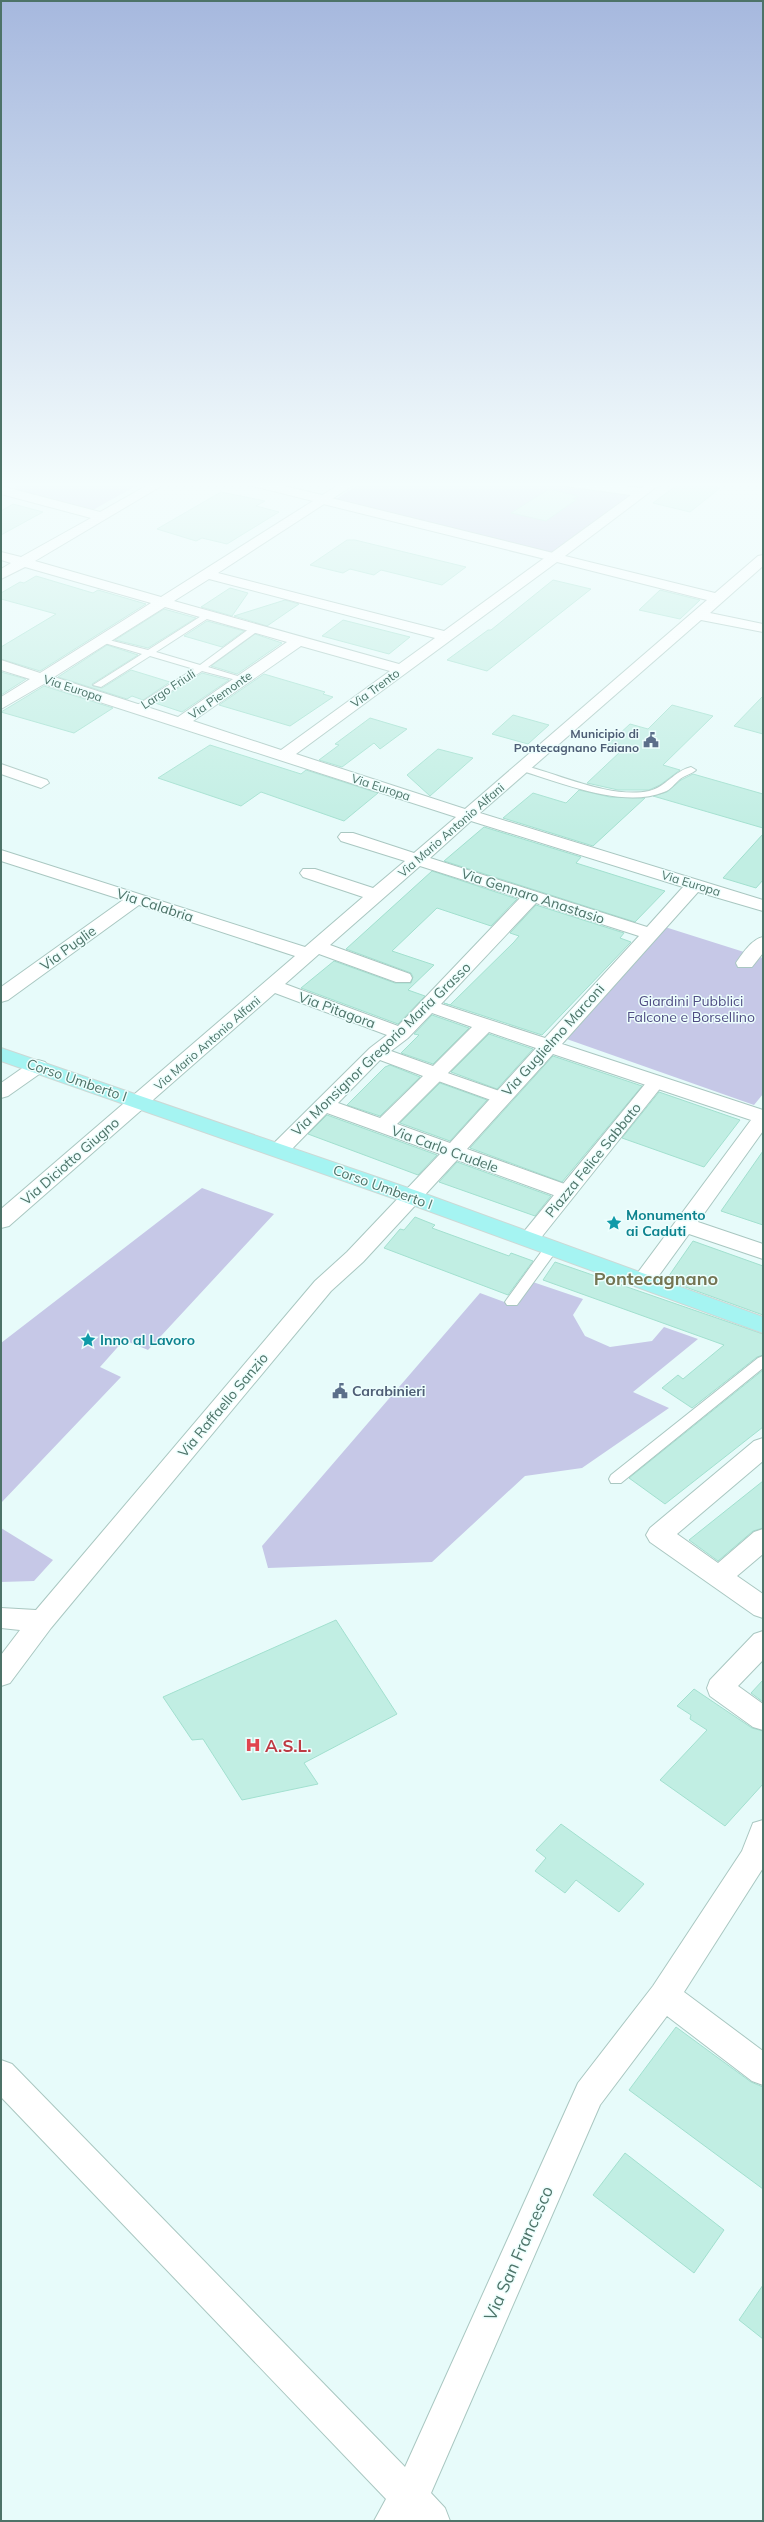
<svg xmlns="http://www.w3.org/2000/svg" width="764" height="2522" font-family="Mulish,sans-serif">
<rect width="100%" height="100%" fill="#e7fbfa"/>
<path fill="#c6c8e7" d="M 27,482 L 143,482 L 91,511 L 10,490 Z
M 362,482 L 537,482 L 632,495 L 550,553 L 336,499 Z
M 665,927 L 763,958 L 763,1094 L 754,1105 L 561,1037 Z
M 202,1188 L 274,1214 L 148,1350 L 124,1340 L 100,1367 L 121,1377 L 1,1503 L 1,1343 Z
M 524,1279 L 583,1299 L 573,1315 L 585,1336 L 610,1347 L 652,1341 L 664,1327 L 698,1339 L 633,1392 L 669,1408 L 582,1468 L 525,1476 L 432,1562 L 268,1568 L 262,1546 L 480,1293 L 507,1303 Z
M 1,1528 L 53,1560 L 34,1581 L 1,1582 Z"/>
<path fill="#c1eee3" stroke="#a2e0cf" d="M 681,482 L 694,482 L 720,488 L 690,512 L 653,503 Z
M 549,489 L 578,496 L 573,499 L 576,500 L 546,521 L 511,513 Z
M 221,492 L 265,501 L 256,506 L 279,512 L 227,544 L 202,538 L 196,541 L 157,529 Z
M 13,504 L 43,512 L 1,535 L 1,511 Z
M 347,540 L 355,540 L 466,567 L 442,585 L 381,570 L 374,575 L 350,569 L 343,573 L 310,565 Z
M 36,576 L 93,593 L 98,590 L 146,604 L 40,671 L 1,659 L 1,647 L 56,614 L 1,599 L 1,593 L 20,582 L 24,583 Z
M 553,580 L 591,589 L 487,671 L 447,660 L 488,630 L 491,630 Z
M 230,588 L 248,593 L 232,616 L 201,607 Z
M 660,590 L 700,600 L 680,619 L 639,610 Z
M 285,600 L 299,604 L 267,626 L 234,616 Z
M 164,609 L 196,618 L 148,648 L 115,640 Z
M 343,620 L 410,637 L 389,654 L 322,636 Z
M 207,621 L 244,631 L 222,647 L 184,636 Z
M 255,634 L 282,643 L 237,674 L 211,666 Z
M 107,645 L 138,655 L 92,684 L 93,686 L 102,688 L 131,670 L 170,682 L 143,700 L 132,696 L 127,699 L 58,677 Z
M 1,672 L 26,679 L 1,695 Z
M 202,673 L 229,680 L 182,712 L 155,703 Z
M 264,674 L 325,692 L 323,694 L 333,697 L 290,726 L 219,705 Z
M 44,686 L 113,708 L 74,733 L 1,712 Z
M 763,696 L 763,734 L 734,726 Z
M 672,705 L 713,716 L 663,765 L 680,770 L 660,785 L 649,790 L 618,790 L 587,783 L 621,751 L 605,747 L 630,724 L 648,729 Z
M 513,715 L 549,725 L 528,744 L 492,734 Z
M 370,718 L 407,729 L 380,749 L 374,743 L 342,767 L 319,760 L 339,745 L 335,744 Z
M 210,745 L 301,774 L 306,770 L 378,793 L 344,821 L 261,792 L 241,806 L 158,778 Z
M 438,749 L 473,758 L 430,796 L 407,775 Z
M 693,774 L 763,794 L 763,828 L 653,796 L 667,792 L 681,780 Z
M 579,790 L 610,797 L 645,798 L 593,846 L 503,818 L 533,793 L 566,803 Z
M 484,827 L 581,857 L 576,863 L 665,891 L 635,922 L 444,861 Z
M 763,834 L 763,880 L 756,888 L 723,878 Z
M 432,871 L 517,899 L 491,926 L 437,908 L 392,951 L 434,965 L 408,990 L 425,996 L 398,1024 L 301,988 L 334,961 L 395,983 L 411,983 L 413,977 L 411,973 L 346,949 Z
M 536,905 L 624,933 L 620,938 L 631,942 L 542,1035 L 444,1003 L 450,1005 L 514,942 L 519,936 L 510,933 Z
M 432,1015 L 469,1028 L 433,1064 L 401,1053 L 419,1035 L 414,1034 Z
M 489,1034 L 533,1049 L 497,1089 L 451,1072 Z
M 553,1056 L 642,1086 L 562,1182 L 470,1148 Z
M 390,1065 L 420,1077 L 380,1116 L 347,1105 L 385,1067 Z
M 440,1083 L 487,1100 L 450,1141 L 400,1123 Z
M 659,1092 L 740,1120 L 704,1167 L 622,1138 Z
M 327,1115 L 437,1155 L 418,1175 L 308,1134 Z
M 763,1151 L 763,1225 L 721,1211 Z
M 457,1162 L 551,1196 L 535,1216 L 439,1182 Z
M 415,1217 L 435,1225 L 432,1228 L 509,1256 L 511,1253 L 533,1261 L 508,1295 L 384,1248 L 400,1229 L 404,1230 Z
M 693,1241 L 763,1266 L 763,1315 L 666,1280 Z
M 555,1262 L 763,1334 L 763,1355 L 757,1357 L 692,1408 L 662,1388 L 678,1375 L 683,1379 L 724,1345 L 543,1280 Z
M 763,1370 L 763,1427 L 665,1504 L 629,1478 Z
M 763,1481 L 763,1528 L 753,1531 L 718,1561 L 689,1540 Z
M 336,1620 L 397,1714 L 304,1763 L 318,1784 L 242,1800 L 203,1739 L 192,1740 L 163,1697 Z
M 763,1680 L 763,1702 L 751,1693 Z
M 694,1689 L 752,1728 L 763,1731 L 763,1784 L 725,1826 L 660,1780 L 707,1730 L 690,1719 L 691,1715 L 677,1706 Z
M 561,1824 L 644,1884 L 619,1912 L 576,1880 L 565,1893 L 535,1871 L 546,1858 L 536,1850 Z
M 676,2027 L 751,2082 L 763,2087 L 763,2189 L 629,2090 Z
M 625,2153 L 724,2230 L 694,2273 L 593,2195 Z
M 763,2285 L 763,2339 L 739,2320 Z"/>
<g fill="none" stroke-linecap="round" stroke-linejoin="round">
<defs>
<path id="service" d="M 206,613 L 213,615 L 156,652 L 200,665 L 253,626 L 259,626 L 259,630 L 208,667 L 244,678 L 244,682 L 202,671 L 140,711 L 134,711 L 134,707 L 194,669 L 150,656 L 101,687 L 93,685 L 142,654 L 101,642 L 101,638 L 148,650 Z
M 522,765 C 559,774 610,799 649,791 C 666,787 674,771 691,767 L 696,770 C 692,774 685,775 680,779 C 675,783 671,790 664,792 C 622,809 560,782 519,770 L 517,768 Z
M 552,1243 L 558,1247 L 557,1250 L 517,1305 L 507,1305 L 505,1302 L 507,1299 L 547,1244 Z
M 763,1356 L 763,1368 L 621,1483 L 611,1483 L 609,1479 L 611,1475 L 758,1358 Z"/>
<path id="pedestrian" d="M 323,496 L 557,554 L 559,557 L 553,561 L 319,503 L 319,497 Z
M 436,1069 L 508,1094 L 511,1098 L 508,1102 L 502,1104 L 430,1078 L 427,1074 L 430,1070 Z
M 656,1077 L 662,1078 L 665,1082 L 662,1086 L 536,1244 L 529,1246 L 522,1244 L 519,1239 L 522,1234 L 650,1078 Z"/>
<path id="minor" d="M 153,482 L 168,482 L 35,561 L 161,597 L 313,501 L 249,485 L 248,482 L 268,482 L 322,495 L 344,482 L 358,482 L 218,573 L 444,631 L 631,495 L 565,486 L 559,482 L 593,482 L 641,488 L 649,482 L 663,482 L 565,556 L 715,593 L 758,556 L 763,555 L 763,566 L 710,613 L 763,624 L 763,632 L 701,620 L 480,813 L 763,900 L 763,911 L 698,892 L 562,1044 L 763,1110 L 763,1131 L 698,1222 L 763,1244 L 763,1259 L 689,1234 L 652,1285 L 644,1288 L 636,1285 L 633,1280 L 636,1275 L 751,1120 L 553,1054 L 467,1149 L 573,1187 L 577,1192 L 573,1197 L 566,1199 L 559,1197 L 457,1160 L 363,1262 L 331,1291 L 51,1628 L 10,1683 L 1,1686 L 1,1655 L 20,1630 L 1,1628 L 1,1608 L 36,1610 L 315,1281 L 347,1252 L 440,1154 L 327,1113 L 286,1155 L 279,1157 L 272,1155 L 269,1150 L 272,1145 L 370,1048 L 387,1035 L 275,993 L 9,1226 L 1,1228 L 1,1209 L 295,956 L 139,905 L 8,1000 L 1,1002 L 1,987 L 123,900 L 1,861 L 1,850 L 305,947 L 363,897 L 303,877 L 300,873 L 303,869 L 315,869 L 373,888 L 405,861 L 341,841 L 338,837 L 341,833 L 353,833 L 414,853 L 456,817 L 44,684 L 1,709 L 1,697 L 30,679 L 1,670 L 1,660 L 40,673 L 151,603 L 25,567 L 1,579 L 1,569 L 11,563 L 1,560 L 1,552 L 21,557 L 91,518 L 1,494 L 1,486 L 100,512 ZM 557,562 L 707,600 L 465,809 L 296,754 ZM 209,579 L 435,638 L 399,664 L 174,601 ZM 165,607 L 287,642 L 178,717 L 54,677 ZM 301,646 L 390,671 L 281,750 L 193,721 ZM 471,821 L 683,887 L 647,927 L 430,858 ZM 420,866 L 520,898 L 398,1026 L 285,984 L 319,954 L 396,982 L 410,982 L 412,978 L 410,974 L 330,945 ZM 536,903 L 639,936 L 545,1038 L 441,1004 ZM 432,1013 L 472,1027 L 433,1066 L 391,1051 L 408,1038 ZM 489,1032 L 536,1048 L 450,1143 L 397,1124 ZM 380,1060 L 423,1076 L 380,1118 L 338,1103 Z
M 1,764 L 47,780 L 49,783 L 41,788 L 1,774 Z
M 763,937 L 763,953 L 752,967 L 738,967 L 736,963 C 742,954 752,939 763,937 Z
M 38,1060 L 45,1062 L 48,1066 L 45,1070 L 8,1096 L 1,1098 L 1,1083 L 31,1062 Z
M 763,1438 L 763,1461 L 677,1534 L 718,1563 L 754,1532 L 763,1529 L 763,1554 L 737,1576 L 763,1594 L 763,1618 L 754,1615 L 650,1542 L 646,1535 L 650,1528 L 754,1441 Z
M 763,1631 L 763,1660 L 738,1686 L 763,1704 L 763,1730 L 753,1727 L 710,1696 L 707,1688 L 710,1680 L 754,1634 Z
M 763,1820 L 763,1868 L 684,1992 L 763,2051 L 763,2085 L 752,2081 L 667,2016 L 600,2105 L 431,2493 L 445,2508 L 450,2521 L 374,2521 L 386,2499 L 1,2097 L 1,2060 L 12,2064 L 405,2467 L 578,2083 L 653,1986 L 742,1851 L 753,1823 Z"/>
<path id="primary" d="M 1,1048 L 420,1192 L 763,1317 L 763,1333 L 404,1202 L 1,1061 Z"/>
</defs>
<use href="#service" stroke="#a9c7c1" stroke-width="2"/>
<use href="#pedestrian" stroke="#a9c7c1" stroke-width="2"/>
<use href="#minor" stroke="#a9c7c1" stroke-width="2"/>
<use href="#primary" stroke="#cdd8d5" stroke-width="2"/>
<use href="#service" fill="#fff" fill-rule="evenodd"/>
<use href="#pedestrian" fill="#fff" fill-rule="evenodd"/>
<use href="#minor" fill="#fff" fill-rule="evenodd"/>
<use href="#primary" fill="#a5f4f2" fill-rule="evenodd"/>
</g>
<linearGradient id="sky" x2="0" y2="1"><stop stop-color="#a6b8de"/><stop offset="0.58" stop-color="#f4fdfd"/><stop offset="1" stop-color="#f4fdfd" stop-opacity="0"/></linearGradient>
<rect width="764" height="835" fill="url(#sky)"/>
<defs>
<symbol id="civic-bare" viewBox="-9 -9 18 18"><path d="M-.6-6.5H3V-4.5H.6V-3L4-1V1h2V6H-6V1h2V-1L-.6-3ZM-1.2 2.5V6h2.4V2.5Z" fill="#5c6f8a" stroke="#edfefd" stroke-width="2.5" paint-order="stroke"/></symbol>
<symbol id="sight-bare" viewBox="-9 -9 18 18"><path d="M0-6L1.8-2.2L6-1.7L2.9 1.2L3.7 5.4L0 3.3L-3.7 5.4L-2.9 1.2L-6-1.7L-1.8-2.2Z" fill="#0f9aa8" stroke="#edfefd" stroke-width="2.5" paint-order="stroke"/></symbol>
<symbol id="hospital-bare" viewBox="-9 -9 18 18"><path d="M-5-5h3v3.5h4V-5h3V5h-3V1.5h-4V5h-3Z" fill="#e0444e" stroke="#edfefd" stroke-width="2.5" paint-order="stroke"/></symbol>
</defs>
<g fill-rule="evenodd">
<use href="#civic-bare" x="640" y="729" width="22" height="22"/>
<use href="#sight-bare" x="603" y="1212" width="22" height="22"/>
<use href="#sight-bare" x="77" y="1329" width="22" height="22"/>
<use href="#civic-bare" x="329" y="1380" width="22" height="22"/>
<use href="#hospital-bare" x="242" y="1734" width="22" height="22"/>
</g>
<g text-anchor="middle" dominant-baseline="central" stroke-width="3" stroke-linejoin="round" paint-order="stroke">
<g font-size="12" fill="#4d7368" stroke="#edfefd">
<text transform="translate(73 688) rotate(18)">Via Europa</text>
<text transform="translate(375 688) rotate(-36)">Via Trento</text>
<text transform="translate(168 689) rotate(-33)">Largo Friuli</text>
<text transform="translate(220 695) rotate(-35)">Via Piemonte</text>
<text transform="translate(381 787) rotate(18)">Via Europa</text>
<text transform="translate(451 830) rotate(-41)">Via Mario Antonio Alfani</text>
<text transform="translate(691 883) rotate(17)">Via Europa</text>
<text transform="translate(207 1043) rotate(-41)">Via Mario Antonio Alfani</text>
</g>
<g font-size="12" font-weight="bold" fill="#4e5e75" stroke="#edfefd" text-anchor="end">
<text x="639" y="733">Municipio di<tspan x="639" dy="14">Pontecagnano Faiano</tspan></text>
</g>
<g font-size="14" fill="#4d7368" stroke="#edfefd">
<text transform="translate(533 896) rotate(18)">Via Gennaro Anastasio</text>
<text transform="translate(155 905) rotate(18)">Via Calabria</text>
<text transform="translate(68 948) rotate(-36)">Via Puglie</text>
<text transform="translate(337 1010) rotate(20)">Via Pitagora</text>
<text transform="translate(553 1040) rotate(-48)">Via Guglielmo Marconi</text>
<text transform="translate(381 1049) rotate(-44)">Via Monsignor Gregorio Maria Grasso</text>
<text transform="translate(77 1080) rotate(19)">Corso Umberto I</text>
<text transform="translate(445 1149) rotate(20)">Via Carlo Crudele</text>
<text transform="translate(593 1160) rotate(-51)">Piazza Felice Sabbato</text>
<text transform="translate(70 1161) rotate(-41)">Via Diciotto Giugno</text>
<text transform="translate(383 1187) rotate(20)">Corso Umberto I</text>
<text transform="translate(223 1405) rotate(-50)">Via Raffaello Sanzio</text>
</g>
<g font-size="14" fill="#4f4c83" stroke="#edfefd">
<text x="691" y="1001">Giardini Pubblici<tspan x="691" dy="16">Falcone e Borsellino</tspan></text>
</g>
<g font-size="14" font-weight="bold" fill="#0d838f" stroke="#edfefd" text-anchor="start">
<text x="626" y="1215">Monumento<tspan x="626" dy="16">ai Caduti</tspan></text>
<text x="100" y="1340">Inno al Lavoro</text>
</g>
<g font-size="14" font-weight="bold" fill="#4e5e75" stroke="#edfefd" text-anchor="start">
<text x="352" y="1391">Carabinieri</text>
</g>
<g font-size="17" font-weight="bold" fill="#be3a42" stroke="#edfefd" text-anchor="start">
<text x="265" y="1745">A.S.L.</text>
</g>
<g font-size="17" fill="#4d7368" stroke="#edfefd">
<text transform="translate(518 2253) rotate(-66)">Via San Francesco</text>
</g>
<g font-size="18" font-weight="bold" fill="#747553" stroke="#edfefd">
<text x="656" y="1278">Pontecagnano</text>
</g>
</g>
<rect width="764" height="2522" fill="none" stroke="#4d7368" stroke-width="4"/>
</svg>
